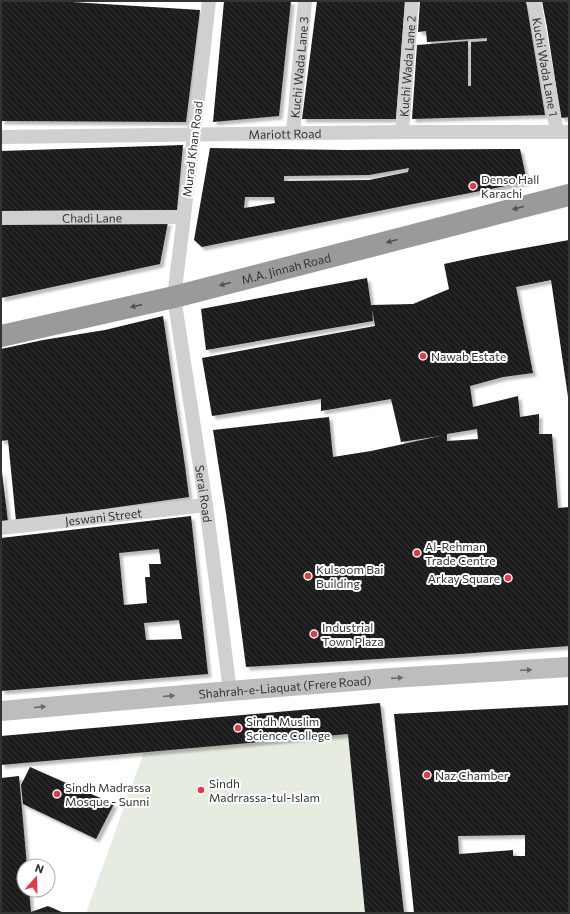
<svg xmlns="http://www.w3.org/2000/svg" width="570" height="914" font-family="Commissioner,sans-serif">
<defs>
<pattern id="building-back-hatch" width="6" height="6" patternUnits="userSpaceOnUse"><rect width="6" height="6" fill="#1a1a1a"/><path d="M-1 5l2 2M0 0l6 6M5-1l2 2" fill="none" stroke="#333"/></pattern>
<filter id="shadow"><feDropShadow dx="3.5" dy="3.5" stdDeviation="1" flood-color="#0004"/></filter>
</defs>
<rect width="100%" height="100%" fill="#fff"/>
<path fill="#e6ecdf" d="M 348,734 L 365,913 L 86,913 L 144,752 Z"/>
<path fill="url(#building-back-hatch)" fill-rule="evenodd" filter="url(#shadow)" d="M 1,1 L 56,1 L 200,10 L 186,122 L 1,121 Z
M 224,1 L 291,1 L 279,116 L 213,122 Z
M 317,1 L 405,1 L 396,119 L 302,119 Z
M 420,1 L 526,1 L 545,115 L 412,119 L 417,45 L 468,41 L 468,86 L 471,86 L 471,42 L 487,41 L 487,38 L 427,42 L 426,31 L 418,32 Z
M 542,1 L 569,1 L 569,117 L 561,118 L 547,27 Z
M 183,145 L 177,210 L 1,211 L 1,151 Z
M 210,148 L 345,150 L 520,149 L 527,182 L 408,205 L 202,247 L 194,240 ZM 409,168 L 408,172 L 369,180 L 284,181 L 284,176 L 369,175 ZM 245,197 L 274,197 L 275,203 L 244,208 Z
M 168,222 L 160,264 L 1,298 L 1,224 Z
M 569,240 L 569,397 L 568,397 L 551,280 L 516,287 L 533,373 L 503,377 L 470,386 L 473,407 L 518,396 L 520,417 L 539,414 L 539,434 L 552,434 L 558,508 L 569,507 L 569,646 L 460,654 L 246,667 L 226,513 L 213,430 L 329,417 L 333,457 L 371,451 L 440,436 L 401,442 L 391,399 L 321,411 L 321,399 L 212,416 L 202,358 L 375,326 L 372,309 L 373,321 L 206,350 L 201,309 L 367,278 L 371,305 L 413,304 L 449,289 L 444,264 L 476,257 ZM 477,429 L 478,439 L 447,441 L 447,434 Z
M 163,316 L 185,466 L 189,497 L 62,515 L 16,521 L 8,440 L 1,441 L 1,349 L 43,340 L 105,330 Z
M 1,472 L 2,472 L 8,522 L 1,522 Z
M 191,516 L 208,674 L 1,691 L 1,538 ZM 159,549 L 161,564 L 149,564 L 150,577 L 145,577 L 147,603 L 124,605 L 119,553 ZM 179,620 L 182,639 L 146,640 L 144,623 Z
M 380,703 L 404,913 L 365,913 L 348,734 L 1,765 L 1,736 Z
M 569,705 L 569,913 L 414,913 L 394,714 ZM 525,835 L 525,856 L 513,856 L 513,850 L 459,854 L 458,836 Z
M 30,767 L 114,804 L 96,839 L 23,804 L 21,785 Z
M 19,776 L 27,866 L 24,866 L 24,890 L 29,890 L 31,912 L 48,906 L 64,913 L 1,913 L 1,778 Z"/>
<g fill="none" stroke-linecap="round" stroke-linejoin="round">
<g stroke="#d0d0d0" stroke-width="14">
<path id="s1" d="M 209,1 L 194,134 L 174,297 L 206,505 L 230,691"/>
<path id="s2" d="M 534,1 L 557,132"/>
<path id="s3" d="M 402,132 L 412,1"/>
<path id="s4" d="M 293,133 L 305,1"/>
<path id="s5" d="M 1,137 L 402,132 L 569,132"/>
<path id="s6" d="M 1,218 L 184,217"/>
<path id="s7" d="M 1,528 L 206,505"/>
</g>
<path stroke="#bdbdbd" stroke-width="20" id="s8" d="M 1,711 L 230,691 L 391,678 L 569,667"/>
<path stroke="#9a9a9a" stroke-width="22" id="s9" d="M 1,336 L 174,297 L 569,195"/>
</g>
<defs><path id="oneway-solid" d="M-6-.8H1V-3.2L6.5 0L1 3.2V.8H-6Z"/></defs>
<g fill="#525252">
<use href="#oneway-solid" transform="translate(518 208) rotate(165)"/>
<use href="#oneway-solid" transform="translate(392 241) rotate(165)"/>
<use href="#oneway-solid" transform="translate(225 284) rotate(165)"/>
<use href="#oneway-solid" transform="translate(136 306) rotate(167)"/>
</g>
<g fill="#6a6a6a">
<use href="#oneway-solid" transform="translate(526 670) rotate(-3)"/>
<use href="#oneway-solid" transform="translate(397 678) rotate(-4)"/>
<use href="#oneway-solid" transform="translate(169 696) rotate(-5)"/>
<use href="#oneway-solid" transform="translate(40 707) rotate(-5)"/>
</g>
<g fill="#e63946" stroke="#fff" stroke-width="1.5">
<circle cx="473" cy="186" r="4"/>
<circle cx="423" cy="356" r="4"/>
<circle cx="417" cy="553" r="4"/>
<circle cx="308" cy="576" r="4"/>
<circle cx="508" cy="578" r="4"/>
<circle cx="314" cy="634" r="4"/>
<circle cx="238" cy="728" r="4"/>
<circle cx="427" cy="775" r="4"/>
<circle cx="201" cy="790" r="4"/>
<circle cx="57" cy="794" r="4"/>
</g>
<g text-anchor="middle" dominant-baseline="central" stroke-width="4" stroke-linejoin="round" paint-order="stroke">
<g font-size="12" fill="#333" stroke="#fff">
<text stroke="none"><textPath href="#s3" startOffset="66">Kuchi Wada Lane 2</textPath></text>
<text stroke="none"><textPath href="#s4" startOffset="66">Kuchi Wada Lane 3</textPath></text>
<text stroke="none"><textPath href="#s2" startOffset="67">Kuchi Wada Lane 1</textPath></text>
<text stroke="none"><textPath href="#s5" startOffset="284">Mariott Road</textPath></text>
<text transform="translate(192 149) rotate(-83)">Murad Khan Road</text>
<text stroke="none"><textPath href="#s6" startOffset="91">Chadi Lane</textPath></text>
<text stroke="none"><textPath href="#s9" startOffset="293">M.A. Jinnah Road</textPath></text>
<text stroke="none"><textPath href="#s1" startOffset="497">Serai Road</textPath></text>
<text stroke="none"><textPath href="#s7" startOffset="103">Jeswani Street</textPath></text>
<text stroke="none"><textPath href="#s8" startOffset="285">Shahrah-e-Liaquat (Frere Road)</textPath></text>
</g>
<g font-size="12" fill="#333" stroke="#fff" text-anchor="start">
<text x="481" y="179">Denso Hall<tspan x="481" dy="14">Karachi</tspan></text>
<text x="431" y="356">Nawab Estate</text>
<text x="425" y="546">Al-Rehman<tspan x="425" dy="14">Trade Centre</tspan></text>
<text x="316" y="569">Kulsoom Bai<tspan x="316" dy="14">Building</tspan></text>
<text x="500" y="578" text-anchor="end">Arkay Square</text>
<text x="322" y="627">Industrial<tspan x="322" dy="14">Town Plaza</tspan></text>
<text x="246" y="721">Sindh Muslim<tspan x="246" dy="14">Science College</tspan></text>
<text x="435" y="775">Naz Chamber</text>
<text x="209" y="783">Sindh<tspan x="209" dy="14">Madrrassa-tul-Islam</tspan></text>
<text x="65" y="787">Sindh Madrassa<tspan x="65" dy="14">Mosque - Sunni</tspan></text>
</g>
</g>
<rect width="570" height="914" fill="none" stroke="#333333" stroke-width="4"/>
<g transform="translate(36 878) rotate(20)"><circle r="19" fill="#ffffff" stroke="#adadad"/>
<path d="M0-3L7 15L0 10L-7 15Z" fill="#e63946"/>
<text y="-6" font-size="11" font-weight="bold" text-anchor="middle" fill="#333333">N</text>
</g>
</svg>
